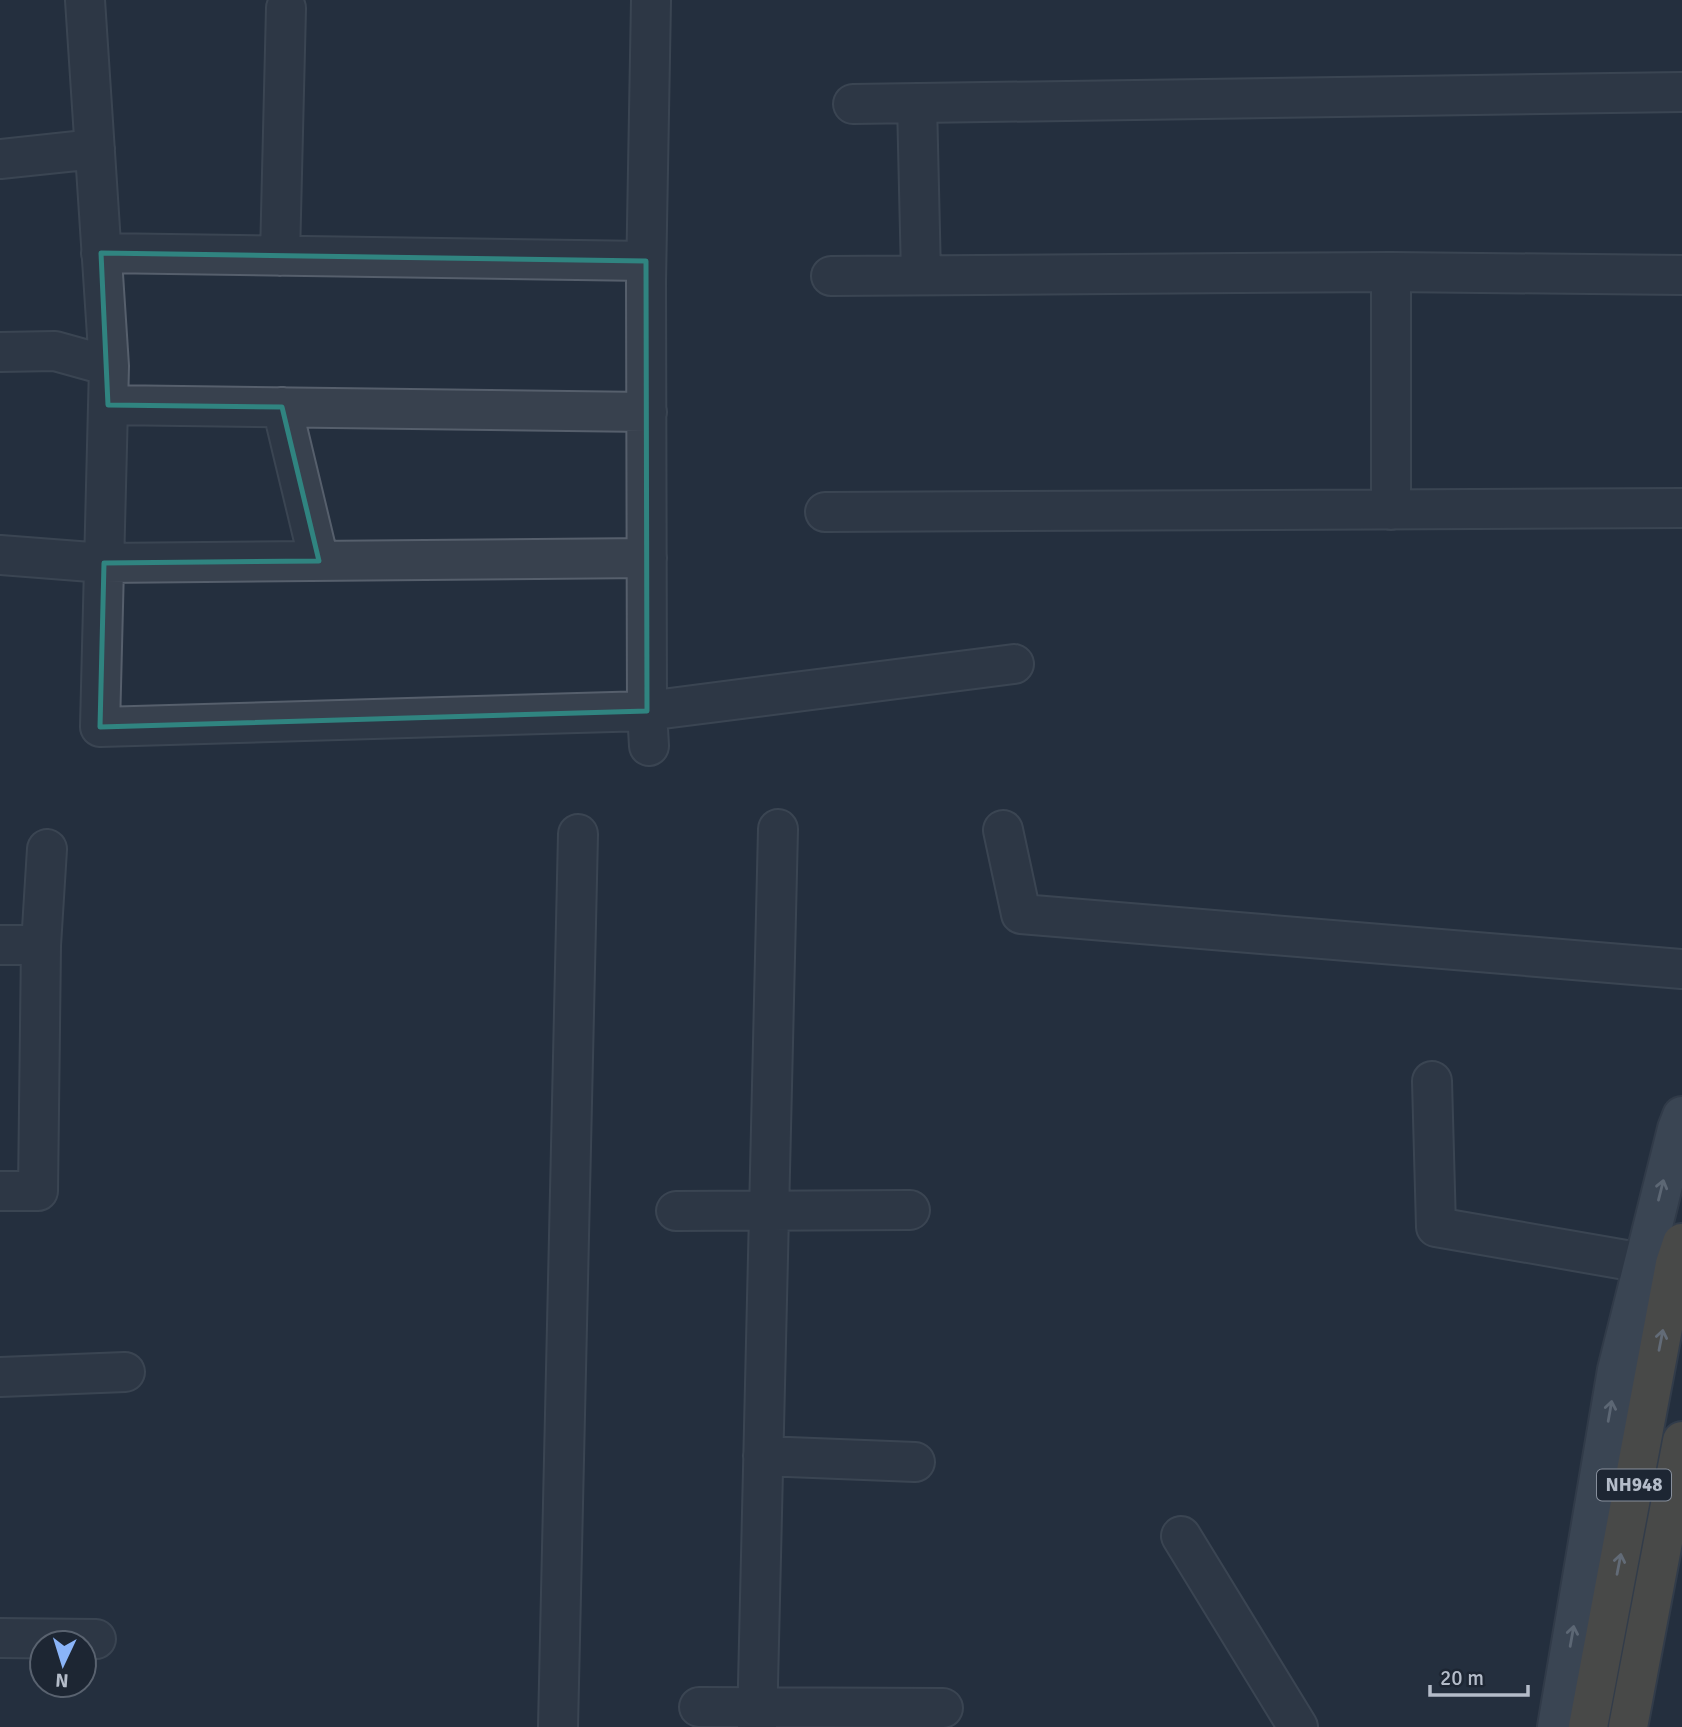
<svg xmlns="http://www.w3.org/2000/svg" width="1682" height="1727" font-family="Signika,sans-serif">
<rect width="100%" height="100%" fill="#242f3e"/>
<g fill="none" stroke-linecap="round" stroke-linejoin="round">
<defs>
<path id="minor" d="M 85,0 L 109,366 L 100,727 L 647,711 L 646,282 L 651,0
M 917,103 L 921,275
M 853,104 L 1682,92
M 0,159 L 95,149
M 101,253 L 646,261
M 280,256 L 286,8
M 1391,272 L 1391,510
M 831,276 L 1391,272 L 1682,275
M 0,352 L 55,351 L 109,366
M 108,405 L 647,412
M 282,407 L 319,561
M 825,512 L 1682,508
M 0,555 L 104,563 L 647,558
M 649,746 L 647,711 L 1014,664
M 1003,830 L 1021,914 L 1682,969
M 0,945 L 41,945 L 38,1191 L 0,1191
M 41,945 L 47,849
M 1432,1081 L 1436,1227 L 1643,1263
M 676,1211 L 910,1210
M 0,1377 L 125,1372
M 763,1456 L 915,1462
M 1181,1536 L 1298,1727
M 0,1638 L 96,1639
M 699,1707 L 943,1708
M 558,1727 L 578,834
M 757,1727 L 778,829"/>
<path id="major" d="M 1557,1727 L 1617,1370 L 1677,1129 L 1682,1116"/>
<path id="highway" d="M 1588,1727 L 1675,1264 L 1682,1243
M 1628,1727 L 1682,1441"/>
</defs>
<use href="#minor" stroke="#565f6c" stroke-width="42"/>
<use href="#major" stroke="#414a57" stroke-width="42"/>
<use href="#highway" stroke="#434c59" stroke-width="42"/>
<use href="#minor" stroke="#38414e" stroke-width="38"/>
<use href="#major" stroke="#56606e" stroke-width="38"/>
<use href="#highway" stroke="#746855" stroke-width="38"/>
</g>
<defs><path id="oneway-shaft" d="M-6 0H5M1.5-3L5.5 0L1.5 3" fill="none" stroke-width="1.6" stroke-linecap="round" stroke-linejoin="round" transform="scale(1.75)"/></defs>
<g stroke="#a1aab7">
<use href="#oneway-shaft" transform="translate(1661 1190) rotate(-76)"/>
<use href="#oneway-shaft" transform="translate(1610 1411) rotate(-80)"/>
<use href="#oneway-shaft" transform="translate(1572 1636) rotate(-80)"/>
</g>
<g stroke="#aeb4bd">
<use href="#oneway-shaft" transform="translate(1661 1340) rotate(-79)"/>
<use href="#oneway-shaft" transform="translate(1619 1564) rotate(-79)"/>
</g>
<path d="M0 0H1682V1727H0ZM 101,253 L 646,261 L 647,711 L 100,727 L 104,563 L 319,561 L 282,407 L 108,405 Z" fill="#242f3e" fill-opacity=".55" fill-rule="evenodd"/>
<path fill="none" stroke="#308480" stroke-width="5" stroke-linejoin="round" d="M 101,253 L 646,261 L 647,711 L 100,727 L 104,563 L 319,561 L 282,407 L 108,405 Z"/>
<g text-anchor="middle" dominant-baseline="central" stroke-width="5" stroke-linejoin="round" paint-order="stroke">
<rect fill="#1d2633" stroke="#878f9c" stroke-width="2" x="1597" y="1469.5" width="74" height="31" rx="5"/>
<g font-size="19" font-weight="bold" fill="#b4bcc9">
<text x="1634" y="1485">NH948</text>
</g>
</g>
<g transform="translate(63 1664) rotate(184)"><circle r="33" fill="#1d2633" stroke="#59626f" stroke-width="2"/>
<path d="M0-5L12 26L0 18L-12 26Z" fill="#8ab4f8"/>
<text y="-10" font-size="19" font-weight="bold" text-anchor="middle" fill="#b4bcc9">N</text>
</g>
<path d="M1430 1685v10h98v-10" fill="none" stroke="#b4bcc9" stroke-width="3.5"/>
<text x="1440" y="1685" font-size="21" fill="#b4bcc9" stroke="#1d2633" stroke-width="5" paint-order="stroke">20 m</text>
</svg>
